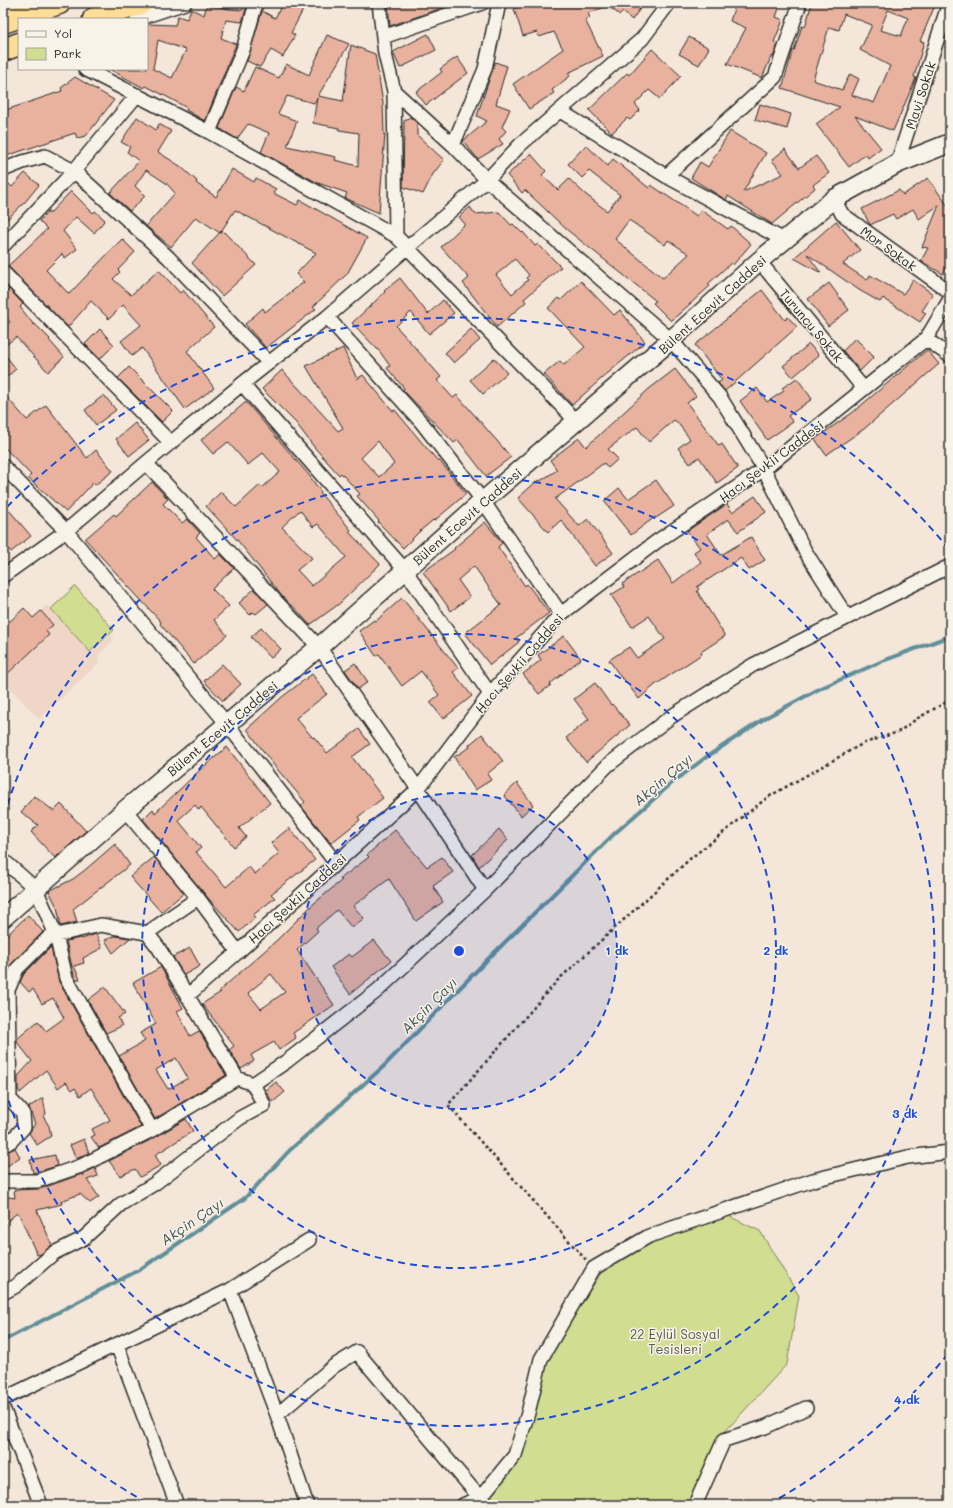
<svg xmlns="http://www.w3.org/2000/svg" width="953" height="1508" font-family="Mali,sans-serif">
<rect width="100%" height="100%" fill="#f4e6d9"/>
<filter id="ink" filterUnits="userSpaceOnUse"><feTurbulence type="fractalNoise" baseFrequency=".025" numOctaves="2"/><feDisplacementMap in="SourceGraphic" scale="8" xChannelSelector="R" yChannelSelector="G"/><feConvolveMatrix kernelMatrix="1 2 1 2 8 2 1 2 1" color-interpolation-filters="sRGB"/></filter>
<g filter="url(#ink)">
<path fill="#f0d6c7" d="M 45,606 L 49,606 L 91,653 L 111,635 L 114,639 L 98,656 L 99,663 L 39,719 L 3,681 L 3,670 L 8,674 L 49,636 L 46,631 L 53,625 L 41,611 Z"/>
<path fill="#d1dd90" stroke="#7e845e" d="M 75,586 L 114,630 L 90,652 L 51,609 Z
M 720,1212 L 760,1231 L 799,1296 L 787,1364 L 720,1437 L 693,1505 L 462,1505 L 515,1456 L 537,1373 L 610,1259 Z"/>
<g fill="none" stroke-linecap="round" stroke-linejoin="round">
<path stroke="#608f99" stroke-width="4" d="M 3,1341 L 139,1270 L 245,1198 L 290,1150 L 384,1066 L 488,959 L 614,834 L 672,783 L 705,758 L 765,718 L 819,689 L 885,660 L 950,636"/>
</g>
<path fill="#e8b29e" stroke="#2b2b2b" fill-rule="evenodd" d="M 242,3 L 248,3 L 242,22 L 226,20 L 221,38 L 236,44 L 205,121 L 186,110 L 187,108 L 171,99 L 146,86 L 144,88 L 109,69 L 147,69 L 147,24 L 175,25 L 178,16 L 187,19 L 191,9 L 204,15 L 207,4 L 229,9 L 243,10 ZM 158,40 L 186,50 L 172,78 L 153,69 Z
M 283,3 L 299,3 L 305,6 L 291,33 L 295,35 L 283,57 L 271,50 L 260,67 L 247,61 L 262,11 L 275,18 Z
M 388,3 L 453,3 L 453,4 L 390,26 Z
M 531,3 L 644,3 L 632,20 L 623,12 L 620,15 L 608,6 L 588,13 L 590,18 L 585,20 L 603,56 L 568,73 L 570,76 L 552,90 L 554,93 L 529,109 L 513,84 L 563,49 L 554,32 L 539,37 L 537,32 L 523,36 L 514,9 Z
M 736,3 L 781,3 L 776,17 L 783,20 L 774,42 L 778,44 L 773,57 L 771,57 L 762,78 L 727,64 L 746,28 L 730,21 Z
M 812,3 L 936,3 L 920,41 L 924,42 L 914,77 L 916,78 L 893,131 L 855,116 L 881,148 L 868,158 L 866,154 L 849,167 L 816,124 L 840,107 L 782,88 L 793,50 L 794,51 L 802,26 L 805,27 ZM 888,10 L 908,18 L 901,36 L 880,30 ZM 844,14 L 872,25 L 860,50 L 890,66 L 874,103 L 852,95 L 859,79 L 850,74 L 842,90 L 813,80 L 829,27 L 839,30 Z
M 428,34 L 436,50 L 400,68 L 393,52 Z
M 327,35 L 349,44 L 318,96 L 343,101 L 351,45 L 375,54 L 383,103 L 384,135 L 385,134 L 379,213 L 345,198 L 347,193 L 318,183 L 261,152 L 269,133 L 248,124 L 237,139 L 219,128 L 236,87 L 244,91 L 255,67 L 279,78 L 286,64 L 309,75 ZM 287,96 L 314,103 L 317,98 L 313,123 L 339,128 L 339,130 L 359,133 L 358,166 L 335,160 L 336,157 L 287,146 L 297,121 L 278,114 Z
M 689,37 L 709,48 L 699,65 L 679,54 Z
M 652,49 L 681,76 L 660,99 L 649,90 L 635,104 L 640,110 L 630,120 L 627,118 L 612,133 L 589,110 L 627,73 L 629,75 Z
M 457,57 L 468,73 L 426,105 L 416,92 L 442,72 L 440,69 Z
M 495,62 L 507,66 L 496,104 L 510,109 L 502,127 L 506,131 L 499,139 L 503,144 L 478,159 L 463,141 L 487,121 L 477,116 Z
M 75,77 L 114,100 L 86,136 L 77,138 L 75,133 L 3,157 L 3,111 L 62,91 L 61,88 Z
M 760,104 L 791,114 L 787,129 L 755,120 Z
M 137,117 L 156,130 L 159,124 L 171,131 L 158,152 L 180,166 L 197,181 L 196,183 L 216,197 L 232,169 L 254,182 L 256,178 L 276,189 L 273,193 L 297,205 L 300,200 L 367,238 L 347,274 L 313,307 L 316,309 L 266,348 L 245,324 L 263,308 L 265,312 L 304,282 L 296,274 L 316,253 L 235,210 L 220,233 L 196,217 L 171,247 L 146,226 L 175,193 L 166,183 L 146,170 L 135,186 L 145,196 L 130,211 L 110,193 L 139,161 L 127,152 L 130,147 L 121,142 Z
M 410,117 L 417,123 L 417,135 L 444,160 L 433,174 L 423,194 L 403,187 L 404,121 Z
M 730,131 L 766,153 L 743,192 L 783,174 L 772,160 L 785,149 L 799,168 L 816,156 L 829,173 L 813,185 L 815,188 L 772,224 L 728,196 L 726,200 L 691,178 L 700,162 L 708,167 Z
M 586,145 L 608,166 L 613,159 L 649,188 L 651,185 L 697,216 L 701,210 L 728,229 L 731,226 L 751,244 L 733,265 L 731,263 L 708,284 L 710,286 L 671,321 L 653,303 L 656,301 L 566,229 L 525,190 L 522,193 L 507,175 L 531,154 L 546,171 L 542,175 L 558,190 L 569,179 L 585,194 L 607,211 L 620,195 L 589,171 L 582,178 L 568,164 ZM 629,220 L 665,245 L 668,240 L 689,254 L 663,278 L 615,239 Z
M 25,173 L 39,185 L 25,202 L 3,223 L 3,178 L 12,187 Z
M 928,178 L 950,209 L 950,260 L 943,274 L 921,261 L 928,248 L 922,247 L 939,205 L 919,219 L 913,209 L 896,219 L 893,214 L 870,225 L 862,209 L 899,190 L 903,195 Z
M 71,191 L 93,213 L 95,211 L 105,220 L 94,233 L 76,217 L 63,231 L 77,249 L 65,258 L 62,254 L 46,270 L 69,294 L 122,239 L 135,252 L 118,270 L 120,272 L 113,279 L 131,295 L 159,270 L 180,293 L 183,290 L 214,327 L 187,351 L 214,388 L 185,409 L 142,348 L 132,356 L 121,341 L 141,325 L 123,305 L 109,319 L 91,301 L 68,327 L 8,266 L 47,229 L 39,221 L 48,212 L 49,214 Z
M 470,207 L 475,214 L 499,212 L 511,225 L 513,224 L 522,233 L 523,232 L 535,246 L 538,244 L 561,267 L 524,299 L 526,302 L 497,327 L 463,283 L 469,278 L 441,247 L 465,224 L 459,217 ZM 515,259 L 529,275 L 526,278 L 528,280 L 512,294 L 496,275 Z
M 836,221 L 860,250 L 843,264 L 867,280 L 870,275 L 903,294 L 913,280 L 933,294 L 922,311 L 926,313 L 920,322 L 883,298 L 880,302 L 859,290 L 807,254 L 821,273 L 794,258 Z
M 222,230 L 256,265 L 222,296 L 192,263 Z
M 400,278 L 428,314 L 443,300 L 454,313 L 429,334 L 411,312 L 396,326 L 441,377 L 437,380 L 453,398 L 457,395 L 511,457 L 486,476 L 458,440 L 454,443 L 403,390 L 404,388 L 387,368 L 390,366 L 380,352 L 352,323 L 385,292 L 384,291 Z
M 581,281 L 614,315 L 620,310 L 645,342 L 601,379 L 572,405 L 544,374 L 560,361 L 564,365 L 585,347 L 548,308 L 559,298 L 561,300 Z
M 829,283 L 849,310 L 828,326 L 808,299 Z
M 9,289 L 23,304 L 20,307 L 34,325 L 35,324 L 50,339 L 49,340 L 64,357 L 48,372 L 16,337 L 3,347 L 3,328 L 10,322 L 3,314 L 3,295 Z
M 762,290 L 785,320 L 788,317 L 797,327 L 725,391 L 718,383 L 722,380 L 695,345 Z
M 100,329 L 114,345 L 100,359 L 85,344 Z
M 471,329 L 480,340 L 454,363 L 445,353 Z
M 855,338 L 874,357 L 860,371 L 843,351 Z
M 809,344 L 819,355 L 793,377 L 783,366 Z
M 343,348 L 357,379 L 363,375 L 393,411 L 395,410 L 424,445 L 438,461 L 439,460 L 466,494 L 434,521 L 433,520 L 420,531 L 403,548 L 378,522 L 379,521 L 357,496 L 360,494 L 341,473 L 339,475 L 314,447 L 296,423 L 262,389 L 282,370 L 338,431 L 343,428 L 306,366 ZM 378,441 L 394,464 L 379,477 L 361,458 Z
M 927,350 L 939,364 L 864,429 L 826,455 L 815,439 L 852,413 Z
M 3,352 L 16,369 L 3,380 Z
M 494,358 L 507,373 L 483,394 L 470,380 Z
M 129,367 L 173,411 L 162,422 L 118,378 Z
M 675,369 L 696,396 L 687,403 L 719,446 L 722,444 L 738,468 L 717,483 L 699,457 L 690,464 L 678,448 L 690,439 L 677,422 L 674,420 L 649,442 L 637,427 L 608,449 L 618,459 L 608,468 L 604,463 L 555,499 L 579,526 L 588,519 L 613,553 L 595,566 L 561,520 L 548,532 L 518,498 L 538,480 L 540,481 L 557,470 L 550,460 L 579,438 L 586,447 L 649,389 Z
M 797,378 L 812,399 L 788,416 L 793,422 L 767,440 L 740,401 L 757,388 L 767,402 L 784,391 L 782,388 Z
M 3,393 L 27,420 L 46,405 L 87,458 L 96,450 L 113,471 L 95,485 L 93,483 L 66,512 L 28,478 L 31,475 L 3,446 Z
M 104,395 L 116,410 L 96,425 L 85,410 Z
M 246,402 L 308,474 L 321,492 L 320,493 L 351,530 L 349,532 L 380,564 L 339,604 L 310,625 L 292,605 L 291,606 L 281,595 L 238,541 L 206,506 L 221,492 L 236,507 L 260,485 L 262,488 L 280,472 L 263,453 L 248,465 L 228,442 L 213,454 L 201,440 ZM 300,510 L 313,527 L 318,524 L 346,557 L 312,586 L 297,570 L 312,558 L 282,527 Z
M 135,423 L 149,440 L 129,456 L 116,439 Z
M 656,480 L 674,506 L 656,518 L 655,517 L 631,535 L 604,501 L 619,488 L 628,499 Z
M 152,482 L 168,499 L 163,504 L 182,523 L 187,519 L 200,533 L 196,537 L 215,559 L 220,554 L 234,568 L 212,589 L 229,606 L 214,620 L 227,635 L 194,664 L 160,624 L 161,622 L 85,539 L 114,514 L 116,516 Z
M 755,496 L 766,512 L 738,532 L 728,519 L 707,534 L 721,555 L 751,537 L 765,560 L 749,570 L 741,558 L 697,587 L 699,589 L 697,591 L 725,636 L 701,652 L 702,654 L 655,685 L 639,699 L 623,678 L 622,679 L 609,660 L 629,647 L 637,658 L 665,639 L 649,616 L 632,627 L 611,595 L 624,587 L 622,584 L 658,560 L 673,583 L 701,562 L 694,552 L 700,548 L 687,531 L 727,504 L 732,512 Z
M 3,503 L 31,536 L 11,552 L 3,542 Z
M 485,522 L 502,543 L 498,547 L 525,586 L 527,584 L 549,613 L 516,638 L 519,642 L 490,665 L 465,633 L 501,605 L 474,566 L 458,580 L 470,597 L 451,611 L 423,572 L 455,549 L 454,548 Z
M 254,589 L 268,604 L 256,614 L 253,612 L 250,615 L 239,603 Z
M 402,598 L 458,668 L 453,672 L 472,696 L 443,719 L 430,702 L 439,695 L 421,671 L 402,686 L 379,654 L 376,656 L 359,631 L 374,620 L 376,621 Z
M 24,608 L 33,618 L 41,611 L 53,625 L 46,631 L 49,635 L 3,678 L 3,628 Z
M 261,628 L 281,649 L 271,658 L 251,637 Z
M 564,636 L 581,659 L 550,684 L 551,685 L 539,694 L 523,674 L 541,660 L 538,655 Z
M 355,663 L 368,682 L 358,689 L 345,670 Z
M 222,664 L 241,684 L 223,701 L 204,681 Z
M 312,674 L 327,694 L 296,718 L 313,738 L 314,737 L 327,753 L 359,729 L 370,744 L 352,757 L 383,798 L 358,817 L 360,820 L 331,843 L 301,806 L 305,802 L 272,763 L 247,729 L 282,697 Z
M 595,683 L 611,705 L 612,704 L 630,725 L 586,762 L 566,738 L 589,719 L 574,699 Z
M 482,734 L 503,761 L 487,774 L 491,780 L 475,790 L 454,757 L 470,747 L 469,745 Z
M 227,747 L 270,803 L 239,828 L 246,837 L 234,847 L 201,807 L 199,810 L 195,805 L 178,820 L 201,848 L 196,852 L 226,887 L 249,867 L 255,874 L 279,853 L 271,843 L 289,828 L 315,860 L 271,894 L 275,898 L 253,915 L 255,918 L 239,932 L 209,899 L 143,819 L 153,809 L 155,813 L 201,769 Z
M 517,783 L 533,805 L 521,816 L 504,795 Z
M 34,796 L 54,811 L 61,804 L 86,831 L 55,858 L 31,832 L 38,825 L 21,812 Z
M 499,829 L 508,840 L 479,867 L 472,855 Z
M 395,830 L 427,867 L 442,857 L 453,872 L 433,886 L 443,902 L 416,921 L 389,879 L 353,906 L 364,918 L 352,928 L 337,910 L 316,928 L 318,931 L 297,950 L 334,1005 L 293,1033 L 296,1038 L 279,1050 L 274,1042 L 251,1055 L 254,1061 L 241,1069 L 229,1050 L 234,1046 L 202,1004 L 221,992 L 219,991 L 277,940 L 311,906 L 342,880 L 340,879 L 369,857 L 367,855 ZM 271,974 L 285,992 L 261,1009 L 248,993 Z
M 115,844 L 130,865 L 73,909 L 77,922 L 61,926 L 57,907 L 49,891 L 73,879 L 85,870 Z
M 154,857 L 184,893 L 161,912 L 130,877 Z
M 28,915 L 43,932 L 9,968 L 3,962 L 3,939 Z
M 96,934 L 102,948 L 83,958 L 84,963 L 74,966 L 80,979 L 76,980 L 74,975 L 66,941 L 81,938 L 82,939 Z
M 115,936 L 130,938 L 113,953 L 105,940 Z
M 374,940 L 391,961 L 350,994 L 331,967 L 349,954 L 352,957 Z
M 51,947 L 59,982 L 141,1127 L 99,1148 L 91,1137 L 95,1135 L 92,1129 L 110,1120 L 91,1088 L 80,1096 L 75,1088 L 72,1090 L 66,1082 L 58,1088 L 46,1070 L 20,1093 L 18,1089 L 18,1076 L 32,1061 L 17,1042 L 17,1039 L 38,1021 L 46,1031 L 64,1018 L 53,998 L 42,1004 L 33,989 L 29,992 L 20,982 L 24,974 Z
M 190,948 L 200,966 L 184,975 L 173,957 Z
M 161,967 L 183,1008 L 177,1011 L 190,1036 L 199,1031 L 226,1075 L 155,1119 L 119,1056 L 145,1041 L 140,1033 L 156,1024 L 133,983 ZM 176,1058 L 188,1078 L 168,1089 L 156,1070 Z
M 105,987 L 125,1014 L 118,1018 L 122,1026 L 106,1033 L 88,1000 Z
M 276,1082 L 285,1092 L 273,1102 L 265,1091 Z
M 43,1098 L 46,1114 L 43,1116 L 49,1126 L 51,1136 L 37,1145 L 29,1133 L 35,1124 L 29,1107 Z
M 186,1119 L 193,1131 L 155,1155 L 161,1165 L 140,1177 L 135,1169 L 120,1176 L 109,1161 L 156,1137 Z
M 84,1139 L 89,1153 L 76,1159 L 70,1145 Z
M 15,1148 L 20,1157 L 3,1169 L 3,1154 Z
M 55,1155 L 57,1166 L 33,1173 L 30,1160 Z
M 95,1168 L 98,1176 L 87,1180 L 99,1197 L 90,1203 L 80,1194 L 61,1201 L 62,1204 L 37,1210 L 52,1245 L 41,1254 L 37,1255 L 18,1212 L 3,1225 L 3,1196 L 15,1198 L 14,1190 L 40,1189 L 82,1174 L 84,1176 L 83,1174 Z"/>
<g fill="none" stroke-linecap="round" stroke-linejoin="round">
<defs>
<path id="minor" d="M 379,3 L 385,54 L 394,91 L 453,145 L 487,180 L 671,340 L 720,397 L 764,469 L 805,551 L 847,617
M 3,6 L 11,3
M 137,19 L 185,3
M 383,37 L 482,3
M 85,69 L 209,132 L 396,236 L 577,422
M 394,91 L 396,236
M 560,111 L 666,176 L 784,240
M 209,132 L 243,50 L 256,3
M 453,145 L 485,69 L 499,3
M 897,164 L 949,3
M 3,170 L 23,162 L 45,156 L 74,171 L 168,257 L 269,363
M 666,176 L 775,77 L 800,3
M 834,199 L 842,214 L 950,292
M 3,246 L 74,171 L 137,95
M 759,261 L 864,389
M 3,272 L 171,443
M 327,317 L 422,423 L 483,501 L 561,614
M 926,339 L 950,356
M 242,384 L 405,570 L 490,694
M 146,463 L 319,647 L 418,789 L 485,890
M 3,466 L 66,531 L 227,724 L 336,863
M 3,576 L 66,531 L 146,463 L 242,384 L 327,317 L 407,248 L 487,180 L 520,145 L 642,39 L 669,3
M 125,810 L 198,898 L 238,952
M 3,860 L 36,889 L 56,935 L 66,978 L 152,1130
M 147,933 L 198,898
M 187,996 L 238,952 L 418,789 L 490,694 L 561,614 L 656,542 L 764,469 L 926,339 L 950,299
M 3,1146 L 11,1141 L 24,1127 L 23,1113 L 10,1099 L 8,990 L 17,969 L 49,937 L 101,925 L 147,933 L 158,947 L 237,1078
M 3,1181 L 37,1181 L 81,1166 L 152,1130 L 237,1078 L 253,1084 L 287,1061 L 377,991 L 485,890 L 608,765 L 672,716 L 753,665 L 950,566
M 230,1290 L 277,1415
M 3,1293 L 16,1286 L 54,1253 L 84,1238 L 121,1204 L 154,1184 L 240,1118 L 264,1105 L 253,1084
M 117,1345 L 177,1505
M 3,1399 L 230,1290 L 309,1240
M 3,1408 L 41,1505
M 480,1498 L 515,1455 L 528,1413 L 541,1359 L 594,1268 L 649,1236 L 813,1180 L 908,1157 L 950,1152
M 307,1505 L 277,1415 L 334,1366 L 357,1352 L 480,1498 L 463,1505
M 695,1505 L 724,1440 L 765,1427 L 806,1408"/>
<path id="secondary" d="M 3,918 L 125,810 L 319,647 L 483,501 L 671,340 L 759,261 L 834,199 L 897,164 L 950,143"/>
<path id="trunk" d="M 94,19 L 141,3
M 3,22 L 59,3
M 3,50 L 19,44"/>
</defs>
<use href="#minor" stroke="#2b2b2b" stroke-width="16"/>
<use href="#secondary" stroke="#2b2b2b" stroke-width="21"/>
<use href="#trunk" stroke="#2b2b2b" stroke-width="25"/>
<path stroke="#2b2b2b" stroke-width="2.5" stroke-dasharray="3 3" stroke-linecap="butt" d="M 586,1260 L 448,1105 L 558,980 L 691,858 L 768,797 L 862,744 L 898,732 L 918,718 L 950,700"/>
<use href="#minor" stroke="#f7f3e8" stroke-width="13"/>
<use href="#secondary" stroke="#f7f3e8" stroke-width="18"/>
<use href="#trunk" stroke="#fedd96" stroke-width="22"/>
</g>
</g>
<circle cx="459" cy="951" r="158" fill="#1d4ed8" fill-opacity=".12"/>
<g fill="none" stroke="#1d4ed8" stroke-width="2" stroke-dasharray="7 5">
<circle cx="459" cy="951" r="158"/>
<circle cx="459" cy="951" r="317"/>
<path d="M4 816A475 475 0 1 1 4 1086"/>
<path d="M948 1354A634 634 0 0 1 771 1503M147 1503A634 634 0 0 1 7 1395M7 507A634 634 0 0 1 948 548"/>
</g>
<g text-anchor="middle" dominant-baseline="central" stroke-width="3" stroke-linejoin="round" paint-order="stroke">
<g font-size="13" fill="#2b2b2b" stroke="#f7f3e8">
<text transform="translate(920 95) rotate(-72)">Mavi Sokak</text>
<text transform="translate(889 248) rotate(36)">Mor Sokak</text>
<text transform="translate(712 304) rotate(-42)">Bülent Ecevit Caddesi</text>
<text transform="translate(812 325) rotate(50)">Turuncu Sokak</text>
<text transform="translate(771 461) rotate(-37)">Hacı Şevkii Caddesi</text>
<text transform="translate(467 516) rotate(-41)">Bülent Ecevit Caddesi</text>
<text transform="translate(519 663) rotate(-49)">Hacı Şevkii Caddesi</text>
<text transform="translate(222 728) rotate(-40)">Bülent Ecevit Caddesi</text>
<text transform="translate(297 898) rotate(-42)">Hacı Şevkii Caddesi</text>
</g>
<g font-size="13" fill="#545844" stroke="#f7f3e8">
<text x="675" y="1333">22 Eylül Sosyal<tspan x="675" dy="15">Tesisleri</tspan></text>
</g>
<g font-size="14" font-style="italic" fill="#415459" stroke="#f7f3e8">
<text transform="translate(663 779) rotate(-40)">Akçin Çayı</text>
<text transform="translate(429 1005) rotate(-45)">Akçin Çayı</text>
<text transform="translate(192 1221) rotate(-34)">Akçin Çayı</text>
</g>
</g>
<circle cx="459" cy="951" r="6" fill="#1d4ed8" stroke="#f7f3e8" stroke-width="2"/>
<g font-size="12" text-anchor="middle" font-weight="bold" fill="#1d4ed8" stroke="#f7f3e8" stroke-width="3" stroke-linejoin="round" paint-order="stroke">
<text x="617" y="955">1 dk</text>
<text x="776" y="955">2 dk</text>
<text x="905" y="1118">3 dk</text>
<text x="907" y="1404">4 dk</text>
</g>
<rect width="953" height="1508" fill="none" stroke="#f7f3e8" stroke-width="16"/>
<rect x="8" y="8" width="937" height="1492" fill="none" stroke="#2b2b2b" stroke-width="1.5" filter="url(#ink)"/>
<rect x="18" y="18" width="130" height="52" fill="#f7f3e8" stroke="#a5a39c"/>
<rect x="26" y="31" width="20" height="6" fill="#f7f3e8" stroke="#a5a39c"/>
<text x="54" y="38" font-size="12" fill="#2b2b2b">Yol</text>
<rect x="26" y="48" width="20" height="12" fill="#d1dd90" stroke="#a5a39c"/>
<text x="54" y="58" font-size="12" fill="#2b2b2b">Park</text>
</svg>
